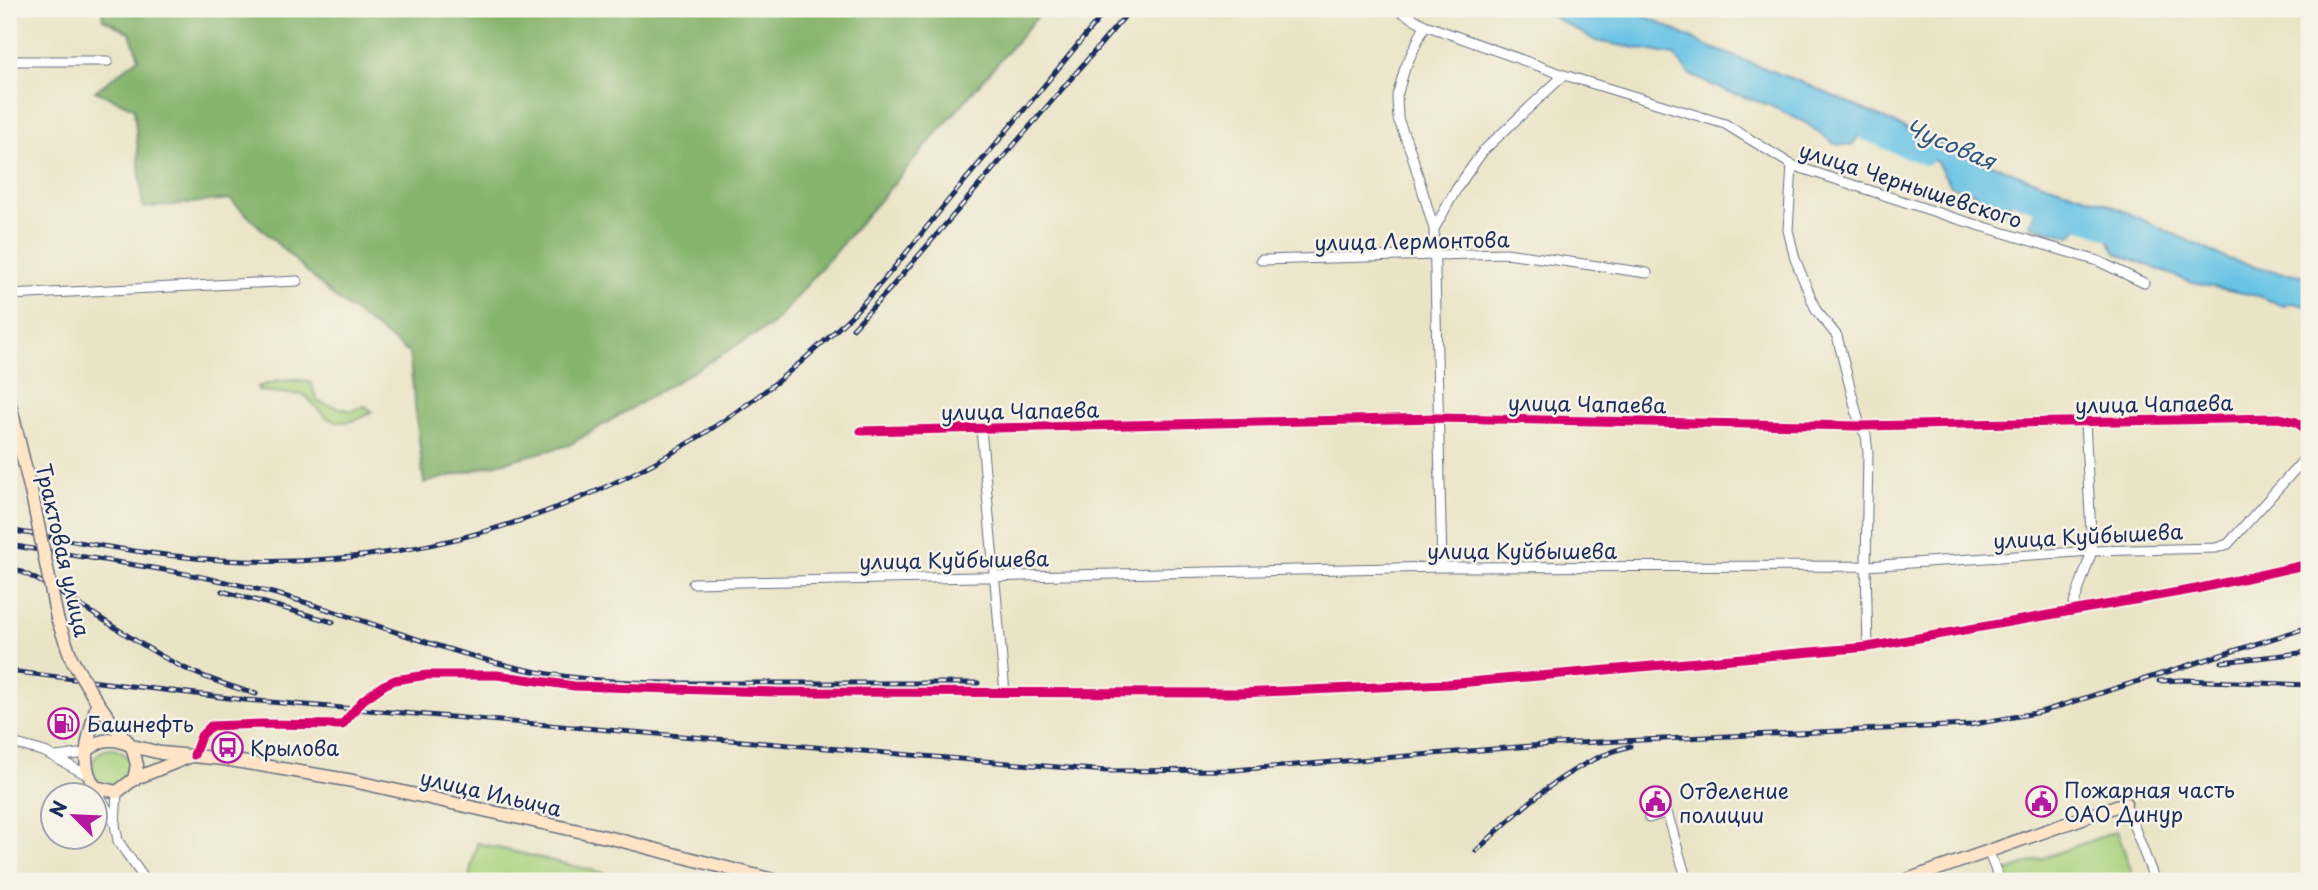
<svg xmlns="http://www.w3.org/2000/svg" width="2318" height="890" font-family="'Playpen Sans',sans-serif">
<rect width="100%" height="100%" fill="#f7f3e8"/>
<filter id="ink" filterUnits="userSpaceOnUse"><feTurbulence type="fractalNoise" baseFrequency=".0143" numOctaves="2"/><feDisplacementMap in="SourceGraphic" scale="14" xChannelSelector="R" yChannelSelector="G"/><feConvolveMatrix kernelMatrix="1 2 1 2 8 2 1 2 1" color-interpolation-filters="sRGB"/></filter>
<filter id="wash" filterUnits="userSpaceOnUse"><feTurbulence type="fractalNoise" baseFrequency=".00686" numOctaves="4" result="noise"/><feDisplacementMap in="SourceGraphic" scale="28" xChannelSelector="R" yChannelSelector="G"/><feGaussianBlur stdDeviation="1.57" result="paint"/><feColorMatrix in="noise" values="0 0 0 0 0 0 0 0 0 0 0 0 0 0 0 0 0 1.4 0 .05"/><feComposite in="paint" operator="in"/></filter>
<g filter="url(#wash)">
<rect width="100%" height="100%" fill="#eae4c6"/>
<path fill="#a9d27d" stroke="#62806e" stroke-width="2" d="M 300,380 L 311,383 L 318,402 L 352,411 L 365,406 L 372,411 C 360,421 338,427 325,416 C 318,410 312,402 305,395 L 259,391 L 257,387 L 279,381 Z
M92 768a19 19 0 1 1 38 0a19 19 0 1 1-38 0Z
M 2117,831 L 2135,881 L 2005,881 L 2002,873 Z
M 477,843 L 637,881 L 479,881 L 469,878 Z"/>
<path fill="#86b46c" stroke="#507265" stroke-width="2" d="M 102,9 L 1044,9 L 773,324 L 569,445 L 424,483 L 409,353 L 334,297 L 230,199 L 143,208 L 134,108 L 95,91 L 139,58 L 130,33 L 103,19 Z"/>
<path fill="#67c3e5" stroke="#4179a2" stroke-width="2" d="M 1540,9 L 1631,9 L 1707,46 L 1806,84 L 1957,151 L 2033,180 L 2106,203 L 2228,259 L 2278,272 L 2309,276 L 2309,307 L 2293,303 L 2284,306 L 2258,296 L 2193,283 L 2116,253 L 2103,229 L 2082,222 L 2071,236 L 2030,225 L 2037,205 L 2014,195 L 2003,215 L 1983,207 L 1976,193 L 1951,186 L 1937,162 L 1862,130 L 1852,146 L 1835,144 L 1806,123 L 1769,105 L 1726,91 L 1690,75 L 1674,55 L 1596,41 Z"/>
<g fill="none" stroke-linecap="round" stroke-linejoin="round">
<path stroke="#67c3e5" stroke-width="16" d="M 1865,132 L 1925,157
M 2004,191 L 2110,232"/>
</g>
</g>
<g filter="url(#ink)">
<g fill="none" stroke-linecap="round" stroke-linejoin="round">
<defs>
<path id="street" d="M 1396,9 L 1425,25 L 1564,75 L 1725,124 L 1792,165 L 1951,217 L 2098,261 L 2144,283
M 1425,25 L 1405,68 L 1397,96 L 1398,119 L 1411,152 L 1434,229
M 9,61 L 108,61
M 1792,165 L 1788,230 L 1795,259 L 1816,310 L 1837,336 L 1860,426 L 1866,435 L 1868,453 L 1866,566 L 1868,647
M 1261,260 L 1506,253 L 1647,273
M 9,295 L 297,281
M 981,428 L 1005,693
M 861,431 L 1437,418 L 1860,426 L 2279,418 L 2296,422 L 2309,432
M 1442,567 L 1434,229 L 1457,188 L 1483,151 L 1564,75
M 693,583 L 1442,567 L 1866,566 L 2092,551 L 2216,548 L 2228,544 L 2309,454
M 2071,612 L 2092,551 L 2085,422
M 9,742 L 45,752 L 87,775
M 194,755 L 201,736 L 211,726 L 261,724 L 342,725 L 363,700 L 384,685 L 395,680 L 427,675 L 497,675 L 574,686 L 775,692 L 1238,693 L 1447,684 L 1868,647 L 2196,589 L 2309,564
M 56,757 L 86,753
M 95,787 L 114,822
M 117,792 L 115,824 L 118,841 L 146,881
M 2125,803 L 2155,881
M 1649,818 L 1667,812 L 1687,881
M 1989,853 L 2000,881"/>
<path id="secondary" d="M 9,400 L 33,500
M 57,618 L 72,660
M 92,694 L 117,730 L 132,746 L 161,753 L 224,759 L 353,781 L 615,839 L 777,881
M 97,703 C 91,733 77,761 95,787 L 117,792 L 134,779 L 191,756
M 86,753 C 100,737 114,737 132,746 L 137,765 L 134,779
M 1904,881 L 2125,803"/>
</defs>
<use href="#street" stroke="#636e82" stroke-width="11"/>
<use href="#secondary" stroke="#636e82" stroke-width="15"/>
<use href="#street" stroke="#fff" stroke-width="9"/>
<use href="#secondary" stroke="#ffe4c6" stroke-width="12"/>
<defs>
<path id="rail" d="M 853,328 L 889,290 L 1131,9
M 9,530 C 86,543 165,559 244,561 C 472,568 688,477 850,317 C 885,282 915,241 947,202 C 1001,138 1054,74 1107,9
M 9,545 C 99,560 191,571 280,595 C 370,620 456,658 549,674 C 616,685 683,683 750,683 C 826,683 902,683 978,683
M 9,566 C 68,592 119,634 176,664 C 201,677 229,686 256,694
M 222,591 L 333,622
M 2222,662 L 2309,652
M 9,671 L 245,700 L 1106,771 L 1234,770 L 1555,744 L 1969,725 L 2041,712 L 2309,627
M 2159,681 L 2184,680 L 2309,685
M 1476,851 C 1522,808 1567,763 1630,746"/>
</defs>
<use href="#rail" stroke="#1b2f5e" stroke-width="5"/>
<use href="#rail" stroke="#f7f3e8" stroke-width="2.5" stroke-dasharray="8" stroke-linecap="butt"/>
<defs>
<path id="secondary-bridge" d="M 33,500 L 57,618
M 72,660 L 92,694"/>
</defs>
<use href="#secondary-bridge" stroke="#636e82" stroke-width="15" stroke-linecap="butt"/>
<use href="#secondary-bridge" stroke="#ffe4c6" stroke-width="12"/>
<defs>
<path id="cycleway" d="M 861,431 L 1437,418 L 1860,426 L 2279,418 L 2296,422 L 2309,432
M 194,755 L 201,736 L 211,726 L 261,724 L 342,725 L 363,700 L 384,685 L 395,680 L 427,675 L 497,675 L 574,686 L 775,692 L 1238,693 L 1447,684 L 1868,647 L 2196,589 L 2309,564"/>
</defs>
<use href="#cycleway" stroke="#f7f3e8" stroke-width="13"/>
<use href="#cycleway" stroke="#d6006c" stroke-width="9"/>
</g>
</g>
<defs>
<symbol id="fuel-ring" viewBox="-11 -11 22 22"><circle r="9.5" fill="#f7f3e8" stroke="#b5179e" stroke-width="1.5"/><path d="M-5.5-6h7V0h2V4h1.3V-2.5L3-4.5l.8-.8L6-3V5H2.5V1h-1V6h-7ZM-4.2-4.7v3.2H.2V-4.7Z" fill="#b5179e"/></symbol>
<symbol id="bus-ring" viewBox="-11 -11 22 22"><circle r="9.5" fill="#f7f3e8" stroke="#b5179e" stroke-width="1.5"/><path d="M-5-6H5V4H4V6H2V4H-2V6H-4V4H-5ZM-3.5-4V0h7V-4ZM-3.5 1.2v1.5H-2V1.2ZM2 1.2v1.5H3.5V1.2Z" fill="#b5179e"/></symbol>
<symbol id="civic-ring" viewBox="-11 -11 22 22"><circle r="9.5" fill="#f7f3e8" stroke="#b5179e" stroke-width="1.5"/><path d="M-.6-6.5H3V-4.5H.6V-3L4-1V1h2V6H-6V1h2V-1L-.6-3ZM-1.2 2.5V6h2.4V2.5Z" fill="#b5179e"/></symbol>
</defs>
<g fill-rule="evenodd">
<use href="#fuel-ring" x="46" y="706" width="35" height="35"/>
<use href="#bus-ring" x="210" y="730" width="35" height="35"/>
<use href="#civic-ring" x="2024" y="784" width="35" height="35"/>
<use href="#civic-ring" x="1638" y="784" width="35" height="35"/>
</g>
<g text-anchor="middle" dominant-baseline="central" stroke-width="5" stroke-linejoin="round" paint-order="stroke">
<g font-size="21" fill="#1b2f5e" stroke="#f7f3e8">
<text transform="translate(1911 184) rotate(18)">улица Чернышевского</text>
<text transform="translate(1412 240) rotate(-1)">улица Лермонтова</text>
<text transform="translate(1587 403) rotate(1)">улица Чапаева</text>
<text transform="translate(2154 403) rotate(-1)">улица Чапаева</text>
<text transform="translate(1020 410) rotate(-1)">улица Чапаева</text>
<text transform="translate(2088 535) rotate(-3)">улица Куйбышева</text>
<text transform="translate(64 550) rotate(77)">Трактовая улица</text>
<text x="1522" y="550">улица Куйбышева</text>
<text transform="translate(954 559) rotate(-1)">улица Куйбышева</text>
<text transform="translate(491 792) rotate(13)">улица Ильича</text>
</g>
<g font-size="21" fill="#1b2f5e" stroke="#f7f3e8" text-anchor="start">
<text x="87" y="723">Башнефть</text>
<text x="250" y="747">Крылова</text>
<text x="2064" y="789">Пожарная часть<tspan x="2064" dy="24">ОАО Динур</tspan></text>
<text x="1679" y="790">Отделение<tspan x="1679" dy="24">полиции</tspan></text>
</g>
<g font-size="23" font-style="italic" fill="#2e5480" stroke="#f7f3e8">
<text transform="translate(1951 143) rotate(23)">Чусовая</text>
</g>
</g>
<rect width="2318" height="890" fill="none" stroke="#f7f3e8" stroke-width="35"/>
<g transform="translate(74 816) rotate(294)"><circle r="33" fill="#f7f3e8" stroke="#9fa5b1" stroke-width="2"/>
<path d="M0-5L12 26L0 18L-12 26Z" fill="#b5179e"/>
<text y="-10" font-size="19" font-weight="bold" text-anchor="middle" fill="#1b2f5e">N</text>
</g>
</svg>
